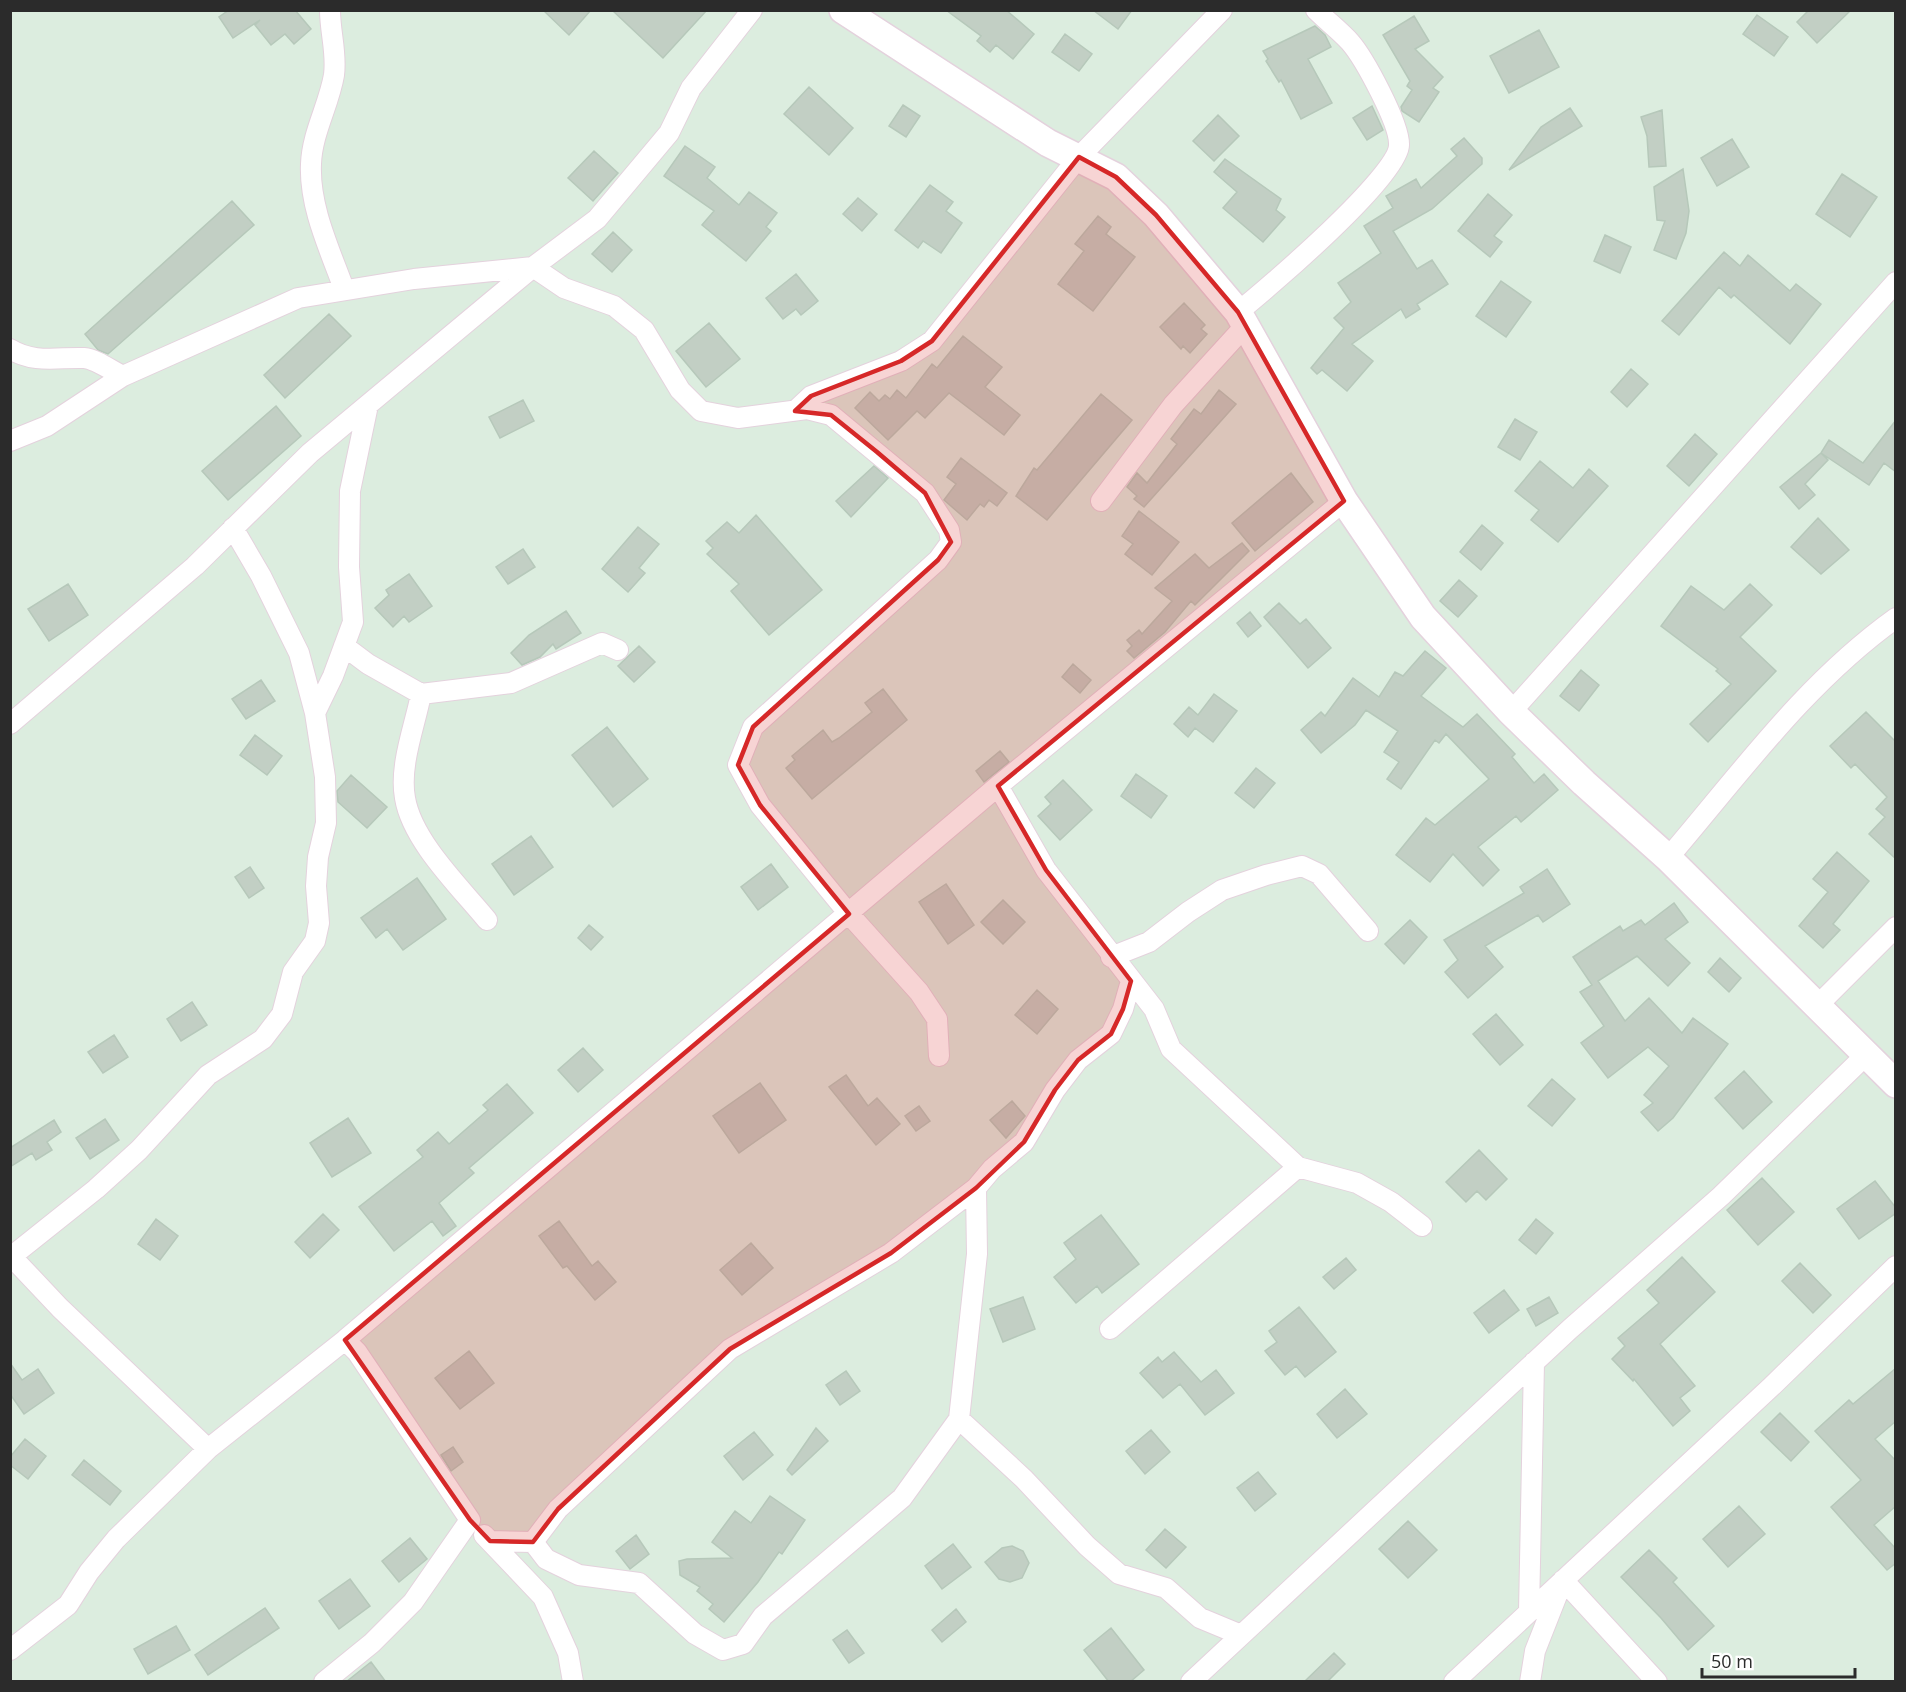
<svg xmlns="http://www.w3.org/2000/svg" width="1906" height="1692" font-family="'Open Sans',sans-serif">
<rect width="100%" height="100%" fill="#dceddf"/>
<path fill="#c2cfc4" stroke="#b6c8ba" stroke-width="1.5" d="M 229,10 L 295,10 L 311,29 L 294,44 L 285,34 L 271,45 L 255,25 L 260,20 L 233,38 L 219,17 Z
M 543,10 L 591,10 L 569,35 Z
M 612,10 L 707,10 L 663,58 Z
M 946,10 L 1006,10 L 1034,34 L 1013,59 L 996,45 L 990,52 L 977,41 L 981,36 Z
M 1093,10 L 1132,10 L 1118,29 Z
M 1809,10 L 1851,10 L 1817,43 L 1797,22 Z
M 1757,15 L 1788,37 L 1774,56 L 1743,34 Z
M 1414,16 L 1429,41 L 1415,49 L 1443,77 L 1433,88 L 1439,92 L 1419,122 L 1402,111 L 1401,107 L 1412,90 L 1407,86 L 1410,81 L 1383,35 Z
M 1315,26 L 1325,35 L 1331,47 L 1308,59 L 1332,103 L 1301,119 L 1281,80 L 1279,82 L 1266,61 L 1268,59 L 1263,51 Z
M 1539,30 L 1559,67 L 1509,93 L 1490,56 Z
M 1065,34 L 1092,54 L 1079,71 L 1052,52 Z
M 809,87 L 853,128 L 829,155 L 784,114 Z
M 903,105 L 920,116 L 906,137 L 889,126 Z
M 1372,106 L 1383,130 L 1367,140 L 1353,118 Z
M 1570,108 L 1582,126 L 1509,170 L 1541,127 Z
M 1662,110 L 1666,166 L 1649,167 L 1647,136 L 1641,117 Z
M 1218,115 L 1239,136 L 1214,161 L 1193,141 Z
M 1464,138 L 1482,158 L 1482,164 L 1432,209 L 1393,231 L 1417,269 L 1432,260 L 1448,284 L 1417,304 L 1420,309 L 1406,318 L 1401,309 L 1352,344 L 1373,361 L 1347,391 L 1322,370 L 1317,374 L 1311,368 L 1344,328 L 1334,318 L 1351,302 L 1338,283 L 1381,253 L 1364,226 L 1393,208 L 1386,196 L 1416,179 L 1421,188 L 1457,156 L 1451,149 Z
M 1732,139 L 1749,167 L 1717,186 L 1701,158 Z
M 685,146 L 715,167 L 707,178 L 739,205 L 749,192 L 777,213 L 766,227 L 771,231 L 746,261 L 702,225 L 714,211 L 664,176 Z
M 594,151 L 618,173 L 593,201 L 568,178 Z
M 1225,159 L 1281,199 L 1276,210 L 1285,217 L 1263,242 L 1223,208 L 1237,192 L 1214,172 Z
M 1683,169 L 1689,211 L 1686,233 L 1676,259 L 1654,250 L 1665,221 L 1657,220 L 1654,187 Z
M 1842,174 L 1877,197 L 1850,237 L 1816,214 Z
M 930,185 L 953,202 L 946,211 L 962,223 L 941,253 L 923,241 L 918,248 L 895,230 Z
M 1488,194 L 1512,215 L 1494,236 L 1502,242 L 1490,257 L 1458,231 Z
M 858,198 L 877,214 L 862,231 L 843,214 Z
M 232,201 L 254,225 L 108,354 L 98,350 L 85,334 Z
M 1098,216 L 1111,227 L 1106,234 L 1135,257 L 1093,311 L 1058,284 L 1084,251 L 1075,244 Z
M 613,232 L 632,250 L 612,272 L 592,254 Z
M 1605,235 L 1631,247 L 1620,273 L 1594,261 Z
M 1724,252 L 1740,266 L 1748,255 L 1790,291 L 1796,284 L 1821,304 L 1790,344 L 1734,295 L 1731,298 L 1719,287 L 1679,335 L 1662,321 Z
M 796,274 L 818,301 L 801,315 L 796,309 L 783,319 L 766,298 Z
M 1501,281 L 1531,302 L 1506,337 L 1476,316 Z
M 1184,303 L 1205,325 L 1201,329 L 1207,334 L 1190,353 L 1183,346 L 1181,349 L 1160,327 Z
M 329,314 L 351,336 L 285,398 L 264,375 Z
M 709,323 L 740,359 L 706,387 L 676,351 Z
M 963,336 L 1002,367 L 985,387 L 1020,415 L 1004,435 L 949,393 L 925,418 L 917,411 L 888,440 L 855,408 L 870,392 L 879,401 L 885,395 L 890,399 L 897,390 L 906,398 L 932,364 L 937,368 Z
M 1631,369 L 1648,384 L 1627,407 L 1611,392 Z
M 1219,390 L 1236,404 L 1144,507 L 1134,499 L 1137,496 L 1127,487 L 1137,473 L 1147,483 L 1177,444 L 1171,439 L 1194,409 L 1201,414 Z
M 1101,394 L 1132,420 L 1047,520 L 1016,496 L 1034,468 L 1037,470 Z
M 523,400 L 534,421 L 500,438 L 489,417 Z
M 276,406 L 301,436 L 228,500 L 202,471 Z
M 1515,419 L 1537,432 L 1520,460 L 1498,447 Z
M 1896,420 L 1896,472 L 1884,463 L 1869,485 L 1821,453 L 1828,460 L 1805,484 L 1815,495 L 1799,509 L 1780,487 L 1821,453 L 1829,440 L 1863,463 Z
M 1695,434 L 1717,454 L 1689,486 L 1667,466 Z
M 961,458 L 1007,493 L 997,506 L 989,500 L 984,507 L 980,504 L 967,520 L 944,500 L 956,484 L 947,477 Z
M 1540,461 L 1573,488 L 1589,469 L 1608,486 L 1558,542 L 1531,520 L 1539,510 L 1515,491 Z
M 874,466 L 888,478 L 851,517 L 836,501 Z
M 1291,473 L 1313,502 L 1255,551 L 1232,523 Z
M 1139,511 L 1179,542 L 1152,575 L 1125,554 L 1133,544 L 1122,536 Z
M 756,515 L 822,590 L 769,635 L 731,591 L 739,584 L 707,554 L 713,548 L 706,541 L 727,522 L 739,533 Z
M 1818,518 L 1849,550 L 1821,574 L 1791,547 Z
M 1482,525 L 1503,543 L 1481,570 L 1460,552 Z
M 638,527 L 659,544 L 639,568 L 645,573 L 628,592 L 602,569 Z
M 1242,543 L 1249,551 L 1195,605 L 1191,601 L 1165,632 L 1134,658 L 1127,651 L 1132,646 L 1127,640 L 1139,630 L 1142,634 L 1172,601 L 1155,588 L 1195,554 L 1209,568 Z
M 523,549 L 535,567 L 508,584 L 496,567 Z
M 409,574 L 432,606 L 409,622 L 404,616 L 393,627 L 375,608 L 389,595 L 386,590 Z
M 1459,580 L 1477,596 L 1458,617 L 1440,601 Z
M 68,584 L 88,615 L 49,641 L 28,609 Z
M 1750,584 L 1772,605 L 1740,637 L 1776,671 L 1708,742 L 1690,724 L 1731,684 L 1716,671 L 1718,669 L 1661,626 L 1691,586 L 1724,610 Z
M 1279,603 L 1300,624 L 1306,619 L 1331,648 L 1308,668 L 1264,617 Z
M 566,611 L 581,633 L 556,649 L 553,644 L 540,657 L 522,665 L 511,653 L 529,635 Z
M 1250,612 L 1261,626 L 1248,637 L 1237,623 Z
M 639,646 L 655,662 L 634,682 L 618,666 Z
M 1425,651 L 1446,668 L 1421,696 L 1463,727 L 1477,714 L 1515,754 L 1512,757 L 1534,783 L 1544,774 L 1558,790 L 1521,822 L 1516,816 L 1478,847 L 1499,870 L 1483,886 L 1453,854 L 1430,882 L 1396,855 L 1426,818 L 1435,825 L 1489,779 L 1446,734 L 1439,743 L 1435,740 L 1401,789 L 1387,779 L 1399,762 L 1384,752 L 1398,731 L 1366,710 L 1355,725 L 1321,753 L 1301,730 L 1321,712 L 1325,716 L 1353,678 L 1379,697 L 1395,672 L 1403,676 Z
M 1073,664 L 1091,680 L 1080,693 L 1062,677 Z
M 1581,670 L 1599,685 L 1579,711 L 1560,696 Z
M 261,680 L 275,701 L 246,719 L 232,699 Z
M 883,689 L 907,720 L 812,799 L 786,768 L 795,760 L 792,756 L 823,730 L 832,742 L 839,738 L 872,712 L 865,703 Z
M 1214,694 L 1237,711 L 1213,742 L 1195,728 L 1188,737 L 1174,724 L 1189,707 L 1198,715 Z
M 1866,712 L 1896,742 L 1896,859 L 1869,834 L 1885,817 L 1876,809 L 1887,797 L 1855,764 L 1851,768 L 1830,746 Z
M 607,727 L 648,779 L 613,807 L 572,755 Z
M 255,735 L 282,756 L 267,775 L 240,755 Z
M 1000,751 L 1009,762 L 984,782 L 976,771 Z
M 1256,768 L 1275,783 L 1254,808 L 1235,793 Z
M 1136,774 L 1167,796 L 1151,818 L 1121,796 Z
M 351,775 L 387,807 L 367,828 L 338,802 L 337,791 Z
M 1063,780 L 1092,810 L 1060,840 L 1038,816 L 1051,804 L 1045,797 Z
M 531,836 L 553,867 L 514,895 L 492,864 Z
M 1837,852 L 1869,881 L 1833,924 L 1840,930 L 1823,948 L 1799,926 L 1828,892 L 1813,879 Z
M 771,864 L 788,887 L 758,910 L 741,887 Z
M 250,867 L 264,888 L 249,898 L 235,877 Z
M 1547,869 L 1570,904 L 1543,922 L 1538,915 L 1485,946 L 1503,967 L 1468,998 L 1445,972 L 1458,960 L 1444,940 L 1524,893 L 1520,887 Z
M 417,878 L 446,919 L 403,950 L 387,929 L 376,938 L 361,918 Z
M 946,884 L 974,925 L 948,944 L 919,902 Z
M 1003,900 L 1025,922 L 1003,944 L 981,922 Z
M 1674,903 L 1688,922 L 1665,939 L 1690,963 L 1668,986 L 1637,956 L 1598,981 L 1625,1021 L 1649,998 L 1682,1033 L 1693,1018 L 1728,1044 L 1673,1118 L 1658,1131 L 1641,1112 L 1653,1103 L 1644,1095 L 1669,1066 L 1648,1047 L 1608,1078 L 1581,1043 L 1604,1026 L 1580,992 L 1592,985 L 1573,957 L 1620,926 L 1623,931 L 1641,920 L 1645,925 Z
M 1410,920 L 1427,937 L 1404,964 L 1385,944 Z
M 589,925 L 603,937 L 591,950 L 578,938 Z
M 1720,958 L 1741,978 L 1729,992 L 1708,972 Z
M 1037,990 L 1058,1009 L 1037,1034 L 1015,1015 Z
M 192,1002 L 207,1025 L 181,1041 L 167,1019 Z
M 1496,1014 L 1523,1045 L 1500,1065 L 1473,1034 Z
M 114,1035 L 128,1057 L 103,1073 L 88,1052 Z
M 583,1048 L 603,1070 L 578,1092 L 558,1070 Z
M 1744,1071 L 1772,1102 L 1743,1129 L 1715,1098 Z
M 846,1075 L 868,1106 L 877,1098 L 900,1124 L 876,1145 L 829,1087 Z
M 1552,1079 L 1575,1099 L 1552,1126 L 1528,1106 Z
M 760,1083 L 786,1120 L 739,1153 L 713,1116 Z
M 507,1084 L 533,1113 L 469,1168 L 474,1173 L 439,1203 L 456,1226 L 443,1236 L 432,1221 L 394,1251 L 359,1207 L 423,1157 L 417,1150 L 438,1132 L 449,1144 L 488,1110 L 483,1105 Z
M 1012,1101 L 1025,1116 L 1006,1138 L 990,1120 Z
M 919,1106 L 930,1121 L 916,1131 L 905,1116 Z
M 348,1118 L 371,1153 L 332,1177 L 310,1143 Z
M 105,1119 L 119,1140 L 90,1159 L 76,1138 Z
M 54,1120 L 61,1132 L 47,1142 L 52,1150 L 36,1160 L 32,1153 L 10,1167 L 10,1148 Z
M 1479,1150 L 1507,1179 L 1486,1200 L 1477,1191 L 1466,1202 L 1446,1182 Z
M 1762,1178 L 1794,1212 L 1758,1245 L 1727,1210 Z
M 1875,1181 L 1896,1208 L 1896,1213 L 1859,1239 L 1837,1209 Z
M 323,1214 L 339,1230 L 310,1258 L 295,1242 Z
M 1101,1215 L 1139,1264 L 1102,1293 L 1097,1286 L 1076,1303 L 1054,1277 L 1076,1259 L 1064,1243 Z
M 156,1219 L 178,1236 L 160,1260 L 138,1244 Z
M 1536,1219 L 1553,1233 L 1536,1254 L 1519,1240 Z
M 559,1221 L 592,1266 L 598,1261 L 616,1282 L 595,1300 L 567,1266 L 563,1268 L 539,1236 Z
M 751,1243 L 773,1268 L 742,1295 L 720,1270 Z
M 1682,1257 L 1715,1292 L 1660,1344 L 1695,1386 L 1680,1398 L 1690,1411 L 1673,1426 L 1634,1379 L 1633,1381 L 1612,1359 L 1625,1346 L 1618,1338 L 1659,1303 L 1647,1290 Z
M 1346,1258 L 1356,1270 L 1334,1289 L 1323,1277 Z
M 1800,1263 L 1831,1295 L 1813,1313 L 1782,1281 Z
M 1504,1290 L 1519,1310 L 1489,1333 L 1474,1313 Z
M 1023,1297 L 1035,1329 L 1003,1342 L 990,1309 Z
M 1549,1297 L 1558,1313 L 1536,1326 L 1527,1309 Z
M 1299,1307 L 1336,1352 L 1305,1377 L 1296,1366 L 1285,1375 L 1265,1351 L 1277,1342 L 1269,1331 Z
M 469,1351 L 494,1383 L 460,1409 L 435,1378 Z
M 1174,1352 L 1201,1382 L 1216,1370 L 1234,1393 L 1205,1415 L 1180,1384 L 1163,1398 L 1140,1373 L 1158,1357 L 1162,1362 Z
M 10,1363 L 22,1380 L 38,1369 L 54,1393 L 24,1414 L 10,1394 Z
M 1896,1368 L 1896,1421 L 1875,1439 L 1896,1461 L 1896,1506 L 1874,1525 L 1896,1549 L 1896,1563 L 1887,1570 L 1831,1507 L 1861,1480 L 1815,1431 L 1849,1400 L 1853,1404 Z
M 846,1371 L 860,1391 L 840,1405 L 826,1385 Z
M 1345,1389 L 1367,1414 L 1337,1438 L 1317,1414 Z
M 1780,1413 L 1809,1442 L 1791,1461 L 1761,1432 Z
M 816,1428 L 828,1441 L 792,1475 L 787,1470 Z
M 1151,1430 L 1170,1452 L 1145,1474 L 1126,1451 Z
M 754,1432 L 773,1455 L 743,1480 L 724,1456 Z
M 25,1439 L 46,1456 L 28,1479 L 10,1465 L 10,1457 Z
M 453,1447 L 463,1462 L 451,1471 L 441,1455 Z
M 84,1460 L 121,1491 L 110,1505 L 72,1475 Z
M 1258,1472 L 1276,1494 L 1255,1511 L 1237,1488 Z
M 770,1496 L 805,1520 L 782,1554 L 779,1552 L 758,1582 L 724,1622 L 709,1609 L 713,1604 L 697,1591 L 700,1587 L 680,1575 L 679,1561 L 687,1559 L 732,1558 L 712,1542 L 735,1511 L 751,1523 Z
M 1739,1506 L 1765,1534 L 1728,1567 L 1703,1539 Z
M 1408,1521 L 1437,1550 L 1408,1578 L 1379,1549 Z
M 1165,1529 L 1186,1547 L 1166,1568 L 1146,1550 Z
M 636,1535 L 649,1554 L 630,1569 L 616,1551 Z
M 410,1538 L 427,1559 L 399,1582 L 382,1561 Z
M 953,1544 L 971,1567 L 942,1589 L 925,1566 Z
M 1012,1546 L 1023,1551 L 1029,1563 L 1022,1578 L 1010,1582 L 999,1579 L 985,1562 L 1002,1548 Z
M 1649,1550 L 1677,1578 L 1673,1582 L 1714,1626 L 1688,1650 L 1661,1618 L 1621,1577 Z
M 350,1579 L 370,1606 L 339,1629 L 319,1601 Z
M 265,1608 L 279,1628 L 208,1675 L 195,1655 Z
M 956,1609 L 966,1622 L 942,1642 L 932,1630 Z
M 176,1626 L 190,1650 L 148,1674 L 134,1649 Z
M 1111,1628 L 1144,1670 L 1130,1682 L 1109,1682 L 1084,1650 Z
M 847,1630 L 864,1653 L 849,1663 L 833,1640 Z
M 1334,1653 L 1345,1664 L 1327,1682 L 1304,1682 Z
M 371,1662 L 386,1682 L 346,1682 Z"/>
<g fill="none" stroke-linecap="round" stroke-linejoin="round">
<defs>
<path id="minor" d="M 330,10 C 330,33 337,52 334,75 C 329,105 312,133 311,164 C 309,207 330,250 344,289
M 1238,312 C 1267,289 1399,176 1399,145 C 1400,124 1364,58 1350,42 C 1340,31 1327,21 1316,10
M 10,349 C 34,364 59,357 84,358 C 96,359 112,371 123,376 L 298,298 L 414,279 L 533,267 L 564,288 L 614,306 L 644,330 L 680,390 L 701,411 L 738,418 L 807,409 L 831,415 L 925,493 L 949,530 L 951,542 L 938,560 L 753,727 L 738,765 L 760,805 L 849,914 L 919,992 L 937,1019 L 939,1056
M 795,411 L 811,396 L 901,361 L 932,341 L 1079,157 L 1222,10
M 10,441 L 47,426 L 123,376
M 1101,501 L 1173,405 L 1245,326
M 344,646 L 368,664 L 421,694 L 511,683 L 602,643 L 618,650
M 421,694 C 415,726 399,765 405,798 C 412,841 460,887 487,920
M 1511,712 L 1896,282
M 315,713 L 333,676 L 353,622 L 349,567 L 350,491 L 368,405
M 10,724 L 195,566 L 310,453 L 533,267 L 597,219 L 669,133 L 691,88 L 752,10
M 998,786 L 1046,870 L 1154,1009 L 1171,1049 L 1298,1167 L 1357,1183 L 1391,1202 L 1422,1226
M 1668,858 C 1740,774 1805,683 1896,618
M 1111,957 L 1149,942 L 1188,912 L 1222,890 L 1266,875 L 1302,866 L 1319,874 L 1368,931
M 1818,1005 L 1896,927
M 10,1255 L 60,1308 L 208,1449
M 12,1256 L 96,1189 L 139,1150 L 208,1075 L 263,1039 L 282,1014 L 293,972 L 315,941 L 319,923 L 316,886 L 318,857 L 326,823 L 325,777 L 315,713 L 299,653 L 261,576 L 233,528
M 1110,1329 L 1298,1167
M 959,1419 L 977,1254 L 976,1188
M 484,1535 L 543,1597 L 568,1653 L 573,1682
M 490,1541 L 533,1542 L 546,1559 L 579,1575 L 639,1583 L 695,1634 L 723,1650 L 743,1644 L 763,1616 L 902,1498 L 959,1419 L 1024,1479 L 1087,1546 L 1119,1574 L 1166,1588 L 1200,1618 L 1241,1635
M 533,1542 L 558,1509 L 730,1349 L 891,1253 L 976,1188 L 992,1169 L 1024,1142 L 1055,1090 L 1078,1060 L 1111,1034 L 1123,1009 L 1131,981
M 1529,1612 L 1534,1362
M 10,1650 L 68,1605 L 89,1572 L 116,1539 L 208,1449 L 345,1340 L 998,786 L 1344,501
M 324,1682 L 372,1643 L 413,1602 L 470,1520 L 357,1352 L 345,1340
M 1191,1682 L 1570,1329 L 1721,1196 L 1867,1054
M 1454,1682 L 1771,1387 L 1896,1266
M 1530,1682 L 1535,1651 L 1563,1580 L 1657,1682"/>
<path id="secondary" d="M 843,10 L 1048,143 L 1116,177 L 1156,215 L 1238,312 L 1344,501 L 1423,617 L 1511,712 L 1584,783 L 1668,858 L 1896,1084"/>
</defs>
<use href="#minor" stroke="#e4d2dd" stroke-width="22"/>
<use href="#secondary" stroke="#e4d2dd" stroke-width="30"/>
<use href="#minor" stroke="#fff" stroke-width="20"/>
<use href="#secondary" stroke="#fff" stroke-width="27"/>
</g>
<path fill="#d62828" fill-opacity="0.2" stroke="#d62828" stroke-width="4.5" stroke-linejoin="round" d="M 1079,157 L 1116,177 L 1156,215 L 1238,312 L 1344,501 L 998,786 L 1046,870 L 1131,981 L 1123,1009 L 1111,1034 L 1078,1060 L 1055,1090 L 1024,1142 L 976,1188 L 891,1253 L 730,1349 L 558,1509 L 533,1542 L 490,1541 L 470,1520 L 345,1340 L 849,914 L 760,805 L 738,765 L 753,727 L 938,560 L 951,542 L 925,493 L 877,452 L 831,415 L 795,411 L 811,396 L 901,361 L 932,341 Z"/>
<rect width="1906" height="1692" fill="none" stroke="#2b2b2b" stroke-width="24"/>
<path d="M1702 1668v9h153v-9" fill="none" stroke="#2b2b2b" stroke-width="3"/>
<text x="1711" y="1668" font-size="18" fill="#2b2b2b" stroke="#ffffff" stroke-width="4.5" paint-order="stroke">50 m</text>
</svg>
